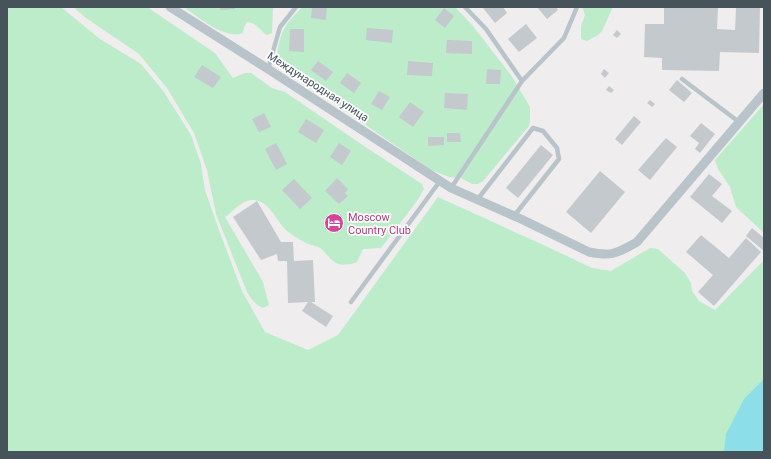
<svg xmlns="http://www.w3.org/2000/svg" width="771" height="459" font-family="Roboto,sans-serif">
<rect width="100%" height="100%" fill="#f0edee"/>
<path fill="#bdecca" d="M 7,7 L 61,7 L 100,39 L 141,64 L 164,92 L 191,135 L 201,164 L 205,190 L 219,230 L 242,291 L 265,332 L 308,350 L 338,335 L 438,197 L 550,248 L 592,268 L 611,271 L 650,248 L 658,249 L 685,273 L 691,283 L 692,291 L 699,301 L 715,310 L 764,260 L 764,452 L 7,452 Z
M 73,7 L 147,7 L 215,53 L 233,78 L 245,73 L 251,73 L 272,88 L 285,92 L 364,146 L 422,184 L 424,189 L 417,201 L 381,248 L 363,249 L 357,262 C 352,264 345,266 339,264 C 330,261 327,253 320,248 C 317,246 312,245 308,244 C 300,240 291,235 285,229 C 276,220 269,201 254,200 C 242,199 234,211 225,217 L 263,282 L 269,305 L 263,308 C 255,304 251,299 247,292 L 216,214 L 207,170 L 194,133 L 167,88 L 139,54 L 86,18 Z
M 184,7 L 275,7 L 273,9 L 272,33 L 267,35 C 259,30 257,23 247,22 L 244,27 L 243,33 C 225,40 198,17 184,7 Z
M 302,7 L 455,7 L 472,25 L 511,75 L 530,107 L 530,120 L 529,126 L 483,181 L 478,184 L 472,184 L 461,178 L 449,177 L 431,170 L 280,66 C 274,55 280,34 287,24 C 291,18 297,13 302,7 Z
M 580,7 L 613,7 L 602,31 L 598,35 L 587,41 L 581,39 L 581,26 L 585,15 L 583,9 Z
M 764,104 L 764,233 L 736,207 L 730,187 L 718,169 L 715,160 Z"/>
<path fill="#8cdee8" d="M 764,379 L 764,452 L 724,452 L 726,434 L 744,399 Z"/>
<path fill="#c4c9cd" d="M 220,7 L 235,7 L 235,9 L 220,10 Z
M 312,7 L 327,7 L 326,20 L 311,18 Z
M 485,7 L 503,7 L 507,13 L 495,23 L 483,8 Z
M 537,7 L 556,7 L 558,10 L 547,19 Z
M 664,7 L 718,7 L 717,29 L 735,30 L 736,7 L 760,7 L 759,53 L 720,52 L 719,71 L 662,70 L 662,58 L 644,57 L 645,24 L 664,24 Z
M 444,8 L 454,16 L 445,28 L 435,20 Z
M 526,24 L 537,38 L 519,52 L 508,39 Z
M 367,28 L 393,30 L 392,43 L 366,40 Z
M 290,29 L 304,29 L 304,52 L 289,51 Z
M 617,30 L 621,34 L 617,38 L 613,35 Z
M 447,40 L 472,41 L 472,54 L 446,53 Z
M 318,61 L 333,72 L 326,81 L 311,70 Z
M 408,61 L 433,63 L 432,76 L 407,75 Z
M 202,65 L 221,77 L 213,88 L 194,77 Z
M 487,69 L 501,70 L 500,84 L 486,84 Z
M 604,69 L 609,73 L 605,78 L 601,74 Z
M 347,73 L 361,83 L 354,93 L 340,83 Z
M 677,80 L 692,93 L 684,102 L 669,90 Z
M 609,86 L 614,90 L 611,93 L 606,90 Z
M 379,91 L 390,97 L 382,110 L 371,104 Z
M 445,93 L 468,94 L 467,110 L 444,108 Z
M 650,100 L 655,104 L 652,107 L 647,103 Z
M 410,102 L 424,112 L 413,127 L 399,117 Z
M 264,113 L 271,127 L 259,132 L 252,119 Z
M 634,116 L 641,122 L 622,145 L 615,139 Z
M 306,119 L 324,130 L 316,143 L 298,132 Z
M 701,123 L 715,134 L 700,153 L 695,149 L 699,143 L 690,136 Z
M 447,133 L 460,133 L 461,142 L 447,142 Z
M 428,137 L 444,137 L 444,145 L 428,146 Z
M 666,138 L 677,147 L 650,180 L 638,170 Z
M 276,143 L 287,164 L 276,170 L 265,149 Z
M 339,143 L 351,151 L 342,165 L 330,157 Z
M 541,145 L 553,155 L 518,198 L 506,188 Z
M 600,171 L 625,192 L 591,233 L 566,212 Z
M 709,174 L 722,184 L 712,196 L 732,211 L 722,223 L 690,197 Z
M 337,178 L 348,189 L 345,193 L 348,196 L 339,204 L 325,191 Z
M 294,179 L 312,198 L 300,209 L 282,190 Z
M 257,201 L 281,242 L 293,242 L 294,261 L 313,260 L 315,302 L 311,302 L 333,316 L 326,327 L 302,311 L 308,302 L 288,303 L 287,261 L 278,261 L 277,254 L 261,260 L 233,217 Z
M 752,228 L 764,238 L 764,251 L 746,236 Z
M 701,235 L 729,258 L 746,238 L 761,252 L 714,306 L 698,292 L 713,275 L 686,252 Z"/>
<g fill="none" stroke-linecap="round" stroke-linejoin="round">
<path stroke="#b9c3ca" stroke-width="4.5" d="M 465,7 L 486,29 L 522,81
M 268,69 L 280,27 L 296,7
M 682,79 L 739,122
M 451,188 L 522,81 L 564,38 L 577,7
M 477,200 L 533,128 L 543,131 L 557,148 L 559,159 L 514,216
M 351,302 L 440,181"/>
<path stroke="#b9c3ca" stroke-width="9" d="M 170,7 L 268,69 L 451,188 L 521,219 L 589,252 C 613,257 617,253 637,242 L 764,93"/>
</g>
<defs>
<symbol id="hotel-disc" viewBox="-11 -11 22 22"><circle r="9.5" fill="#d1479c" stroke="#fff"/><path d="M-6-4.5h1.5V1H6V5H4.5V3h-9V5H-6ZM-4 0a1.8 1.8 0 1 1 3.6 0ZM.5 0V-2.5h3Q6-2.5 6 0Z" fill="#fff"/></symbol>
</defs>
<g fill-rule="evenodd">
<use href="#hotel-disc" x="323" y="212" width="22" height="22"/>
</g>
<g text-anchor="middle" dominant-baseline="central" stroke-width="3.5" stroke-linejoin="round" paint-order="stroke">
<g font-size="11" fill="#46535a" stroke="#fff">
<text transform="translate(318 87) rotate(33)">Международная улица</text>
</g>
<g font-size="11" fill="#b23c85" stroke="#fff" text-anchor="start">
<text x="348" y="217">Moscow<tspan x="348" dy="13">Country Club</tspan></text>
</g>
</g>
<rect width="771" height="459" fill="none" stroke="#46535a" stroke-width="16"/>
</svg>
